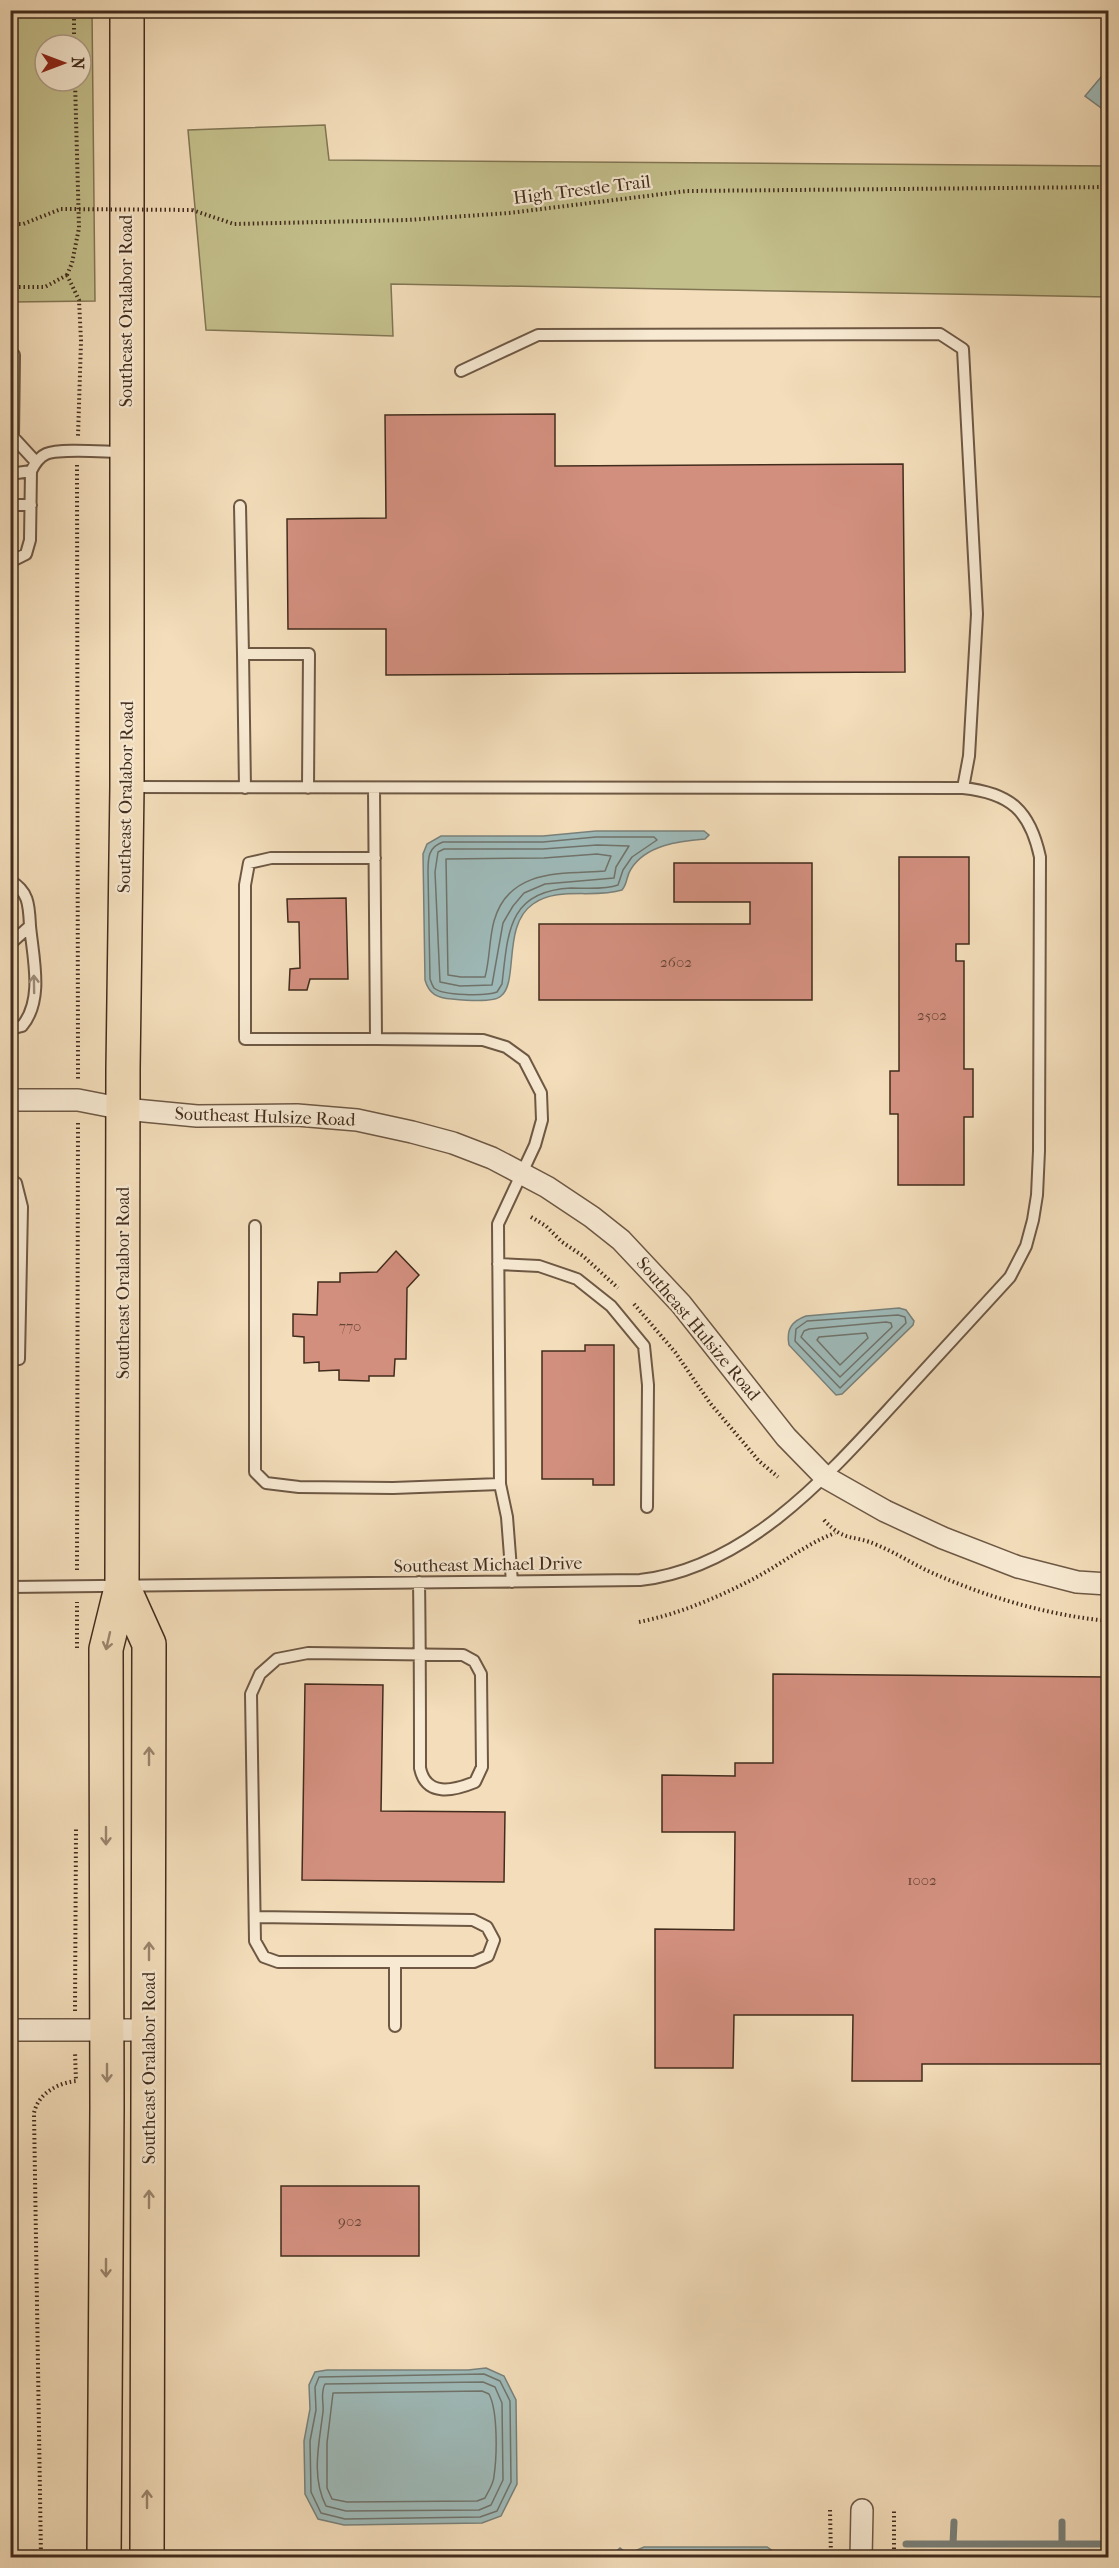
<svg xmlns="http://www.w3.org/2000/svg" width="1119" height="2568" font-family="'IM FELL French Canon',serif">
<rect width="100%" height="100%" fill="#f3ddba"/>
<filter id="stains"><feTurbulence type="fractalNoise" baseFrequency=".00333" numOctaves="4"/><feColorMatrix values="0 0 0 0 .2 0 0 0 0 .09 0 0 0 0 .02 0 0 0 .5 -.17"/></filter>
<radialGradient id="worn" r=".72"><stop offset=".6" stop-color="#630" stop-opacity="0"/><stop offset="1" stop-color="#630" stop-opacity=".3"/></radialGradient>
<path fill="#c3bf8b" stroke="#827654" stroke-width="1.5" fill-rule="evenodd" d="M 10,11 L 92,11 L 95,301 L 11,302 ZM 45,45 L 81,45 L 81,81 L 45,81 Z
M 325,125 L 329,160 L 1108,166 L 1108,297 L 391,284 L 393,336 L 206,330 L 188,130 Z"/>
<path fill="#9ebab9" stroke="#79817b" stroke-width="1.5" d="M 1107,70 L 1108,70 L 1108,113 L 1085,96 Z
M 596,831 L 704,831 L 709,835 L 705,839 C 679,841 646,845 631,869 C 626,876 628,883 622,890 C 594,899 558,886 533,904 C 502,925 519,982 501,996 C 494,1003 462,1000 452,999 C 437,998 429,994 425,980 L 423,854 L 427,844 L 441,836 L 543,836 Z
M 899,1308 L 906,1310 L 914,1321 L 913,1325 L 842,1394 L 836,1395 L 789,1345 C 786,1329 792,1321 806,1316 Z
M 486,2368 L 504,2376 L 516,2400 L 517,2484 L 501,2516 L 482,2523 L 344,2525 L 318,2519 L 305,2494 L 304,2441 L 310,2409 L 309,2385 L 315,2372 L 327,2370 L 468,2370 Z
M 644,2547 L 767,2547 L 779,2555 L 795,2552 L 801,2557 L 610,2557 L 620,2548 L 628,2554 Z"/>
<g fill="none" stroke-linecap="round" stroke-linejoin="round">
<path stroke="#70736b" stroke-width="1.5" d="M 596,837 L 654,837 L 657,840 L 632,857 L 623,870 L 618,885 C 604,890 586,888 571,888 C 508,891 508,932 502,984 L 497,992 C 486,996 443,996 434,988 C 432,985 431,982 430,979 L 428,872 C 428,858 428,847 443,842 L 543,842 Z
M 597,845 L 629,846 L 616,867 L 614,878 L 545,884 L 524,893 L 513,906 L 503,923 L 492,985 L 460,986 L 440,982 L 435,872 L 438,852 L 444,849 L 543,849 Z
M 597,854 L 611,856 L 605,871 C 562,874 509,868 494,921 C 489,939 490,959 485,977 L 461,977 L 448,975 L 446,859 L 544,858 Z
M 898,1315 L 905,1317 L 906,1323 L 840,1388 L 795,1341 L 796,1329 L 807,1321 Z
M 886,1322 L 891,1323 L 892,1327 L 840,1377 L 801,1337 L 804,1331 L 809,1329 Z
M 866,1333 L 868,1338 L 840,1365 L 817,1340 L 819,1337 Z
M 484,2374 L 500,2381 L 510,2401 L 511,2482 L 497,2511 L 480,2517 L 345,2519 L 321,2513 L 311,2492 L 310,2441 L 316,2410 L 315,2387 L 319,2377 Z
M 483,2382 L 495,2387 L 502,2403 L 503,2480 L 491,2505 L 479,2510 L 346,2511 L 326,2506 C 311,2477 319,2444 323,2412 C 324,2403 320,2393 325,2384 Z
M 482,2391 L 489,2394 C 498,2411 497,2456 494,2476 C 494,2483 488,2492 485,2498 L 477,2501 L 347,2502 L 332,2499 L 327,2488 L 327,2443 L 333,2393 Z
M 638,2558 L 646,2553 L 766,2553 L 772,2558"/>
<path stroke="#79817b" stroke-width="7" d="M 1062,2522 L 1062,2544
M 906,2544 L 1108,2544
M 953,2544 L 954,2522
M 806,2558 L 808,2557"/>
</g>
<path fill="#d28f7e" stroke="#422c1d" stroke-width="1.5" d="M 555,414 L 555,466 L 903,464 L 905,672 L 386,675 L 386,629 L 288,629 L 287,519 L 386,518 L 385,415 Z
M 899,857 L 969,857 L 969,944 L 956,944 L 956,961 L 964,961 L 964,1069 L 973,1069 L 973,1117 L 964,1117 L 964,1185 L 898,1185 L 898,1114 L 890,1114 L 890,1071 L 899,1071 Z
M 674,863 L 812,863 L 812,1000 L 539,1000 L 539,924 L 750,924 L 750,902 L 674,902 Z
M 346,898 L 348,979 L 310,979 L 307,990 L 289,990 L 290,969 L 300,968 L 299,922 L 288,922 L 287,899 Z
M 396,1251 L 419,1275 L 407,1288 L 406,1359 L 395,1359 L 394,1376 L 369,1376 L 369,1381 L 339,1380 L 339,1370 L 319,1371 L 319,1362 L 304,1363 L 304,1337 L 293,1336 L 293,1314 L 317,1315 L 318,1282 L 340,1282 L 340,1273 L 377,1272 Z
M 585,1345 L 614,1345 L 614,1485 L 593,1485 L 593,1479 L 542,1479 L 542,1351 L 585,1351 Z
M 773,1674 L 1108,1677 L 1108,2064 L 922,2064 L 922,2081 L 852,2081 L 853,2015 L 734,2015 L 733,2068 L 655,2068 L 655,1929 L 734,1930 L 735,1832 L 662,1832 L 662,1775 L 735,1776 L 735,1763 L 773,1763 Z
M 305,1684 L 383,1685 L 381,1811 L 505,1812 L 504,1882 L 302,1880 Z
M 281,2186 L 419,2186 L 419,2256 L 281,2256 Z"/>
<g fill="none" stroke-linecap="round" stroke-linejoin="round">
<defs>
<path id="lane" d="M 14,355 L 13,437 L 36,462
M 461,371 L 538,335 L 940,334 L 963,349 L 977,614 L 969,756 L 963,788
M 10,474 L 31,471
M 10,505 L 31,505
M 240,506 L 243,654
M 10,562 L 26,554 L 30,540 L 31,471 C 34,465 39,457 46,454 C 60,448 105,452 122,452
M 245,788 L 243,654 L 309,654 L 308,788
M 374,789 L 376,1039 L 483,1040 L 506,1047 L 524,1060 L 541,1093 L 542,1120 L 535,1145 L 498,1224 L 500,1484 L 507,1517 L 512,1582
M 375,858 L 271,858 L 249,863 L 245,885 L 245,1039 L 376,1039
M 10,881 C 29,891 29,906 30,926 L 10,944
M 10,1029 L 22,1026 C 44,1000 33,958 30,926
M 10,1180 L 16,1183 L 22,1207 L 19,1359 L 10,1360
M 255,1226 L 255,1472 L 266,1483 L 299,1487 L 393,1488 L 500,1484
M 498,1264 L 539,1266 L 577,1279 L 611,1306 L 644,1346 L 648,1385 L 647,1507
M 10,1587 L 640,1580 C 748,1568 830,1473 899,1398 C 936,1358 973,1317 1010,1277 L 1026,1246 L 1033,1220 L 1037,1195 L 1039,1151 L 1040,857 C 1030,811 1011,793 963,788 L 131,787
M 255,1917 L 473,1920 L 487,1927 L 494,1940 L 488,1956 L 474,1962 L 395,1962
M 395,2026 L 395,1962 L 278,1962 L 264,1957 L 255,1941 L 251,1694 L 260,1674 L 277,1659 L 308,1653 L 463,1655 L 474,1661 L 481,1674 L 482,1767 L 475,1782 C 453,1791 426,1797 420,1768 C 420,1706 420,1644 419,1582"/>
<path id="street" d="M 10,1100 L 78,1100 L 124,1109 L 197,1116 L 297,1115 L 357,1120 L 412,1132 L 453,1143 L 492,1158 L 547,1187 L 592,1217 L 621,1240 L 681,1304 L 786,1437 L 825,1477 L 885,1511 L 943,1538 L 1018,1567 L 1077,1582 L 1108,1584
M 10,2030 L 150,2030
M 861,2558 L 862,2510"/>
<path id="primary" d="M 122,1584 L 149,1644 L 147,2558
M 104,2558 L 107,2107 L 106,1649 L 122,1584 L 123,1069 L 127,787 L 127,10"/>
</defs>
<use href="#lane" stroke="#6e5844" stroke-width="14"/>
<use href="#street" stroke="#6e5844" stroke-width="24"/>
<use href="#primary" stroke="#422c1d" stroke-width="36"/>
<path stroke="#422c1d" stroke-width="4" stroke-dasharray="1.5 3" stroke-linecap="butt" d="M 74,10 L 74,45
M 192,210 L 234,224 L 408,220 L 509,213 L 687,191 L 1108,187
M 10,224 L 23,224 L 61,209
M 67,275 L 79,300 L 81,341 L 78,436
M 67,275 L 72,263 L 79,228 L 75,81
M 10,287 L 45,287 L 67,275
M 77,465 L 78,1081
M 531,1217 L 546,1226 L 562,1242 L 583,1256 L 618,1288
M 634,1304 L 675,1352 L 710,1403 L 759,1461 L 778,1477
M 824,1520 C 845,1543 853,1534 877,1545 C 894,1552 910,1562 926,1570 C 983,1596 1046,1615 1108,1621
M 77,1570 L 78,1122
M 639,1622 C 679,1614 719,1597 755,1578 C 783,1563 806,1544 835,1533
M 77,1648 L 77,1602
M 75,2011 L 76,1827
M 830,2510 L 831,2558
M 41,2558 L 34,2113 C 38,2094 57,2083 76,2081 L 75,2052
M 894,2558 L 894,2511"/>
<use href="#lane" stroke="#f7e9d2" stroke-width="10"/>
<use href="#street" stroke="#f7e9d2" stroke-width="21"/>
<use href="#primary" stroke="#f3ddba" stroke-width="33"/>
<path stroke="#422c1d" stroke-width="4" stroke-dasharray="1.5 3" stroke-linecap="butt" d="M 61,209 L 192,210"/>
</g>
<defs><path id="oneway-shaft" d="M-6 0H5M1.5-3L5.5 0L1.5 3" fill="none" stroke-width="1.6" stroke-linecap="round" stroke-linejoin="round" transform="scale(1.5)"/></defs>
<use stroke="#9c8a78" href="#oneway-shaft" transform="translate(34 984) rotate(-91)"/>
<g stroke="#9a846c">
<use href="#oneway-shaft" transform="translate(108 1641) rotate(103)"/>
<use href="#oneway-shaft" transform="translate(149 1756) rotate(-90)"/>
<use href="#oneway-shaft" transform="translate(106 1836) rotate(90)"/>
<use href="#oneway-shaft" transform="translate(149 1951) rotate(-90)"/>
<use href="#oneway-shaft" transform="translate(107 2073) rotate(90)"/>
<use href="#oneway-shaft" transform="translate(149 2199) rotate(-90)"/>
<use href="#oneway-shaft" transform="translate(106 2268) rotate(90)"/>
<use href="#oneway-shaft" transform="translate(147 2499) rotate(-90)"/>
</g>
<g text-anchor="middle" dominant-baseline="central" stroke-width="4.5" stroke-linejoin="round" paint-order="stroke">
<g font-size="15" fill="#664535">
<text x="676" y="962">2602</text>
<text x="932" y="1015">2502</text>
<text x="350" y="1326">770</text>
<text x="922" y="1880">1002</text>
<text x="350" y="2221">902</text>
</g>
<g font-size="18" fill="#422c1d" stroke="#f7e9d2">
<text transform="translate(582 190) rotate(-7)">High Trestle Trail</text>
<text transform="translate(126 311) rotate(-90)">Southeast Oralabor Road</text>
<text transform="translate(126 797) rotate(-89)">Southeast Oralabor Road</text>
<text transform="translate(265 1117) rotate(2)">Southeast Hulsize Road</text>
<text transform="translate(123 1283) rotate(-90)">Southeast Oralabor Road</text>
<text transform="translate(698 1329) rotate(50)">Southeast Hulsize Road</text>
<text transform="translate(488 1565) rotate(-1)">Southeast Michael Drive</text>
<text transform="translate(149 2068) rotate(-90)">Southeast Oralabor Road</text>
</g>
</g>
<rect width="1119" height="2568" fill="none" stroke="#f3ddba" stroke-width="36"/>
<rect x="12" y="12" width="1095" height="2544" fill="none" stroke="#422c1d" stroke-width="3"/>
<rect x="18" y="18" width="1083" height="2532" fill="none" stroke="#422c1d" stroke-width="1.5"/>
<g transform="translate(63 63) rotate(90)"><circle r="28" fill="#f7e9d2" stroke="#af9d8a" stroke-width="1.5"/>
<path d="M0-4.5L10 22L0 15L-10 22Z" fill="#8f2418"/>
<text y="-9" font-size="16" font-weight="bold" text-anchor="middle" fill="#422c1d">N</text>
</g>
<rect width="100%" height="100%" filter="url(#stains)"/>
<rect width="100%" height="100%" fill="url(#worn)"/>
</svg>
